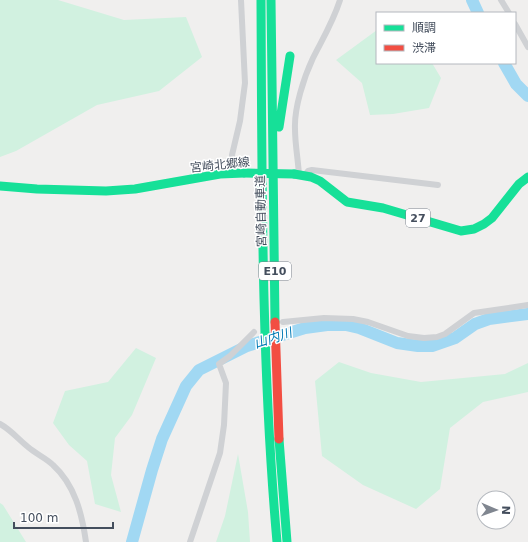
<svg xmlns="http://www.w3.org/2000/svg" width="528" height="542" font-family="'DejaVu Sans','Noto Sans JP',sans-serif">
<rect width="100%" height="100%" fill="#f0efee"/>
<path fill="#d1f1e0" d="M 0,0 L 58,0 L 124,20 L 186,17 L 202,57 L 159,91 L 97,105 L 16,151 L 0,157 Z
M 377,30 L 377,63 L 432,63 L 441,78 L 429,108 L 393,114 L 370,115 L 362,83 L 336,60 Z
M 136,348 L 156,358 L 132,415 L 115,438 L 111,475 L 121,512 L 95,504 L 87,461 L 69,445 L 53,423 L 65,391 L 108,382 Z
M 339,362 L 371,373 L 421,382 L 505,374 L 528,363 L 528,392 L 483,402 L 450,428 L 440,489 L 416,509 L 363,485 L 322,456 L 315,381 Z
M 238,454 L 248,512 L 250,542 L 216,542 L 225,516 Z
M 0,503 L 3,505 L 26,542 L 0,542 Z"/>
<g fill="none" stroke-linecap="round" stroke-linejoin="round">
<path stroke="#a1d8f3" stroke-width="12" d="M 472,0 L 478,13
M 504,63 L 516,84 L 528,96
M 132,542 L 152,470 L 162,439 L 186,386 L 199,370 L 247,346 L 305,328 L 327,325 L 346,325 L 359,328 L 397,343 L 418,346 L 432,346 L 455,338 L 475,324 L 489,319 L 528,314"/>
<path stroke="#cfd1d4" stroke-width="6" d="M 501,0 L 509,13
M 515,24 L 528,47
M 235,173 L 232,155 L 240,121 L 245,83 L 241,0
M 299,175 C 298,159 295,144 295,129 C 294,108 304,77 313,58 C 323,38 333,22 340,0
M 305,175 L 308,171 L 312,170 L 438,185
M 283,322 L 324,318 L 353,319 L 368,322 L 408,336 L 424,338 L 437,337 L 445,334 L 474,313 L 528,305
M 0,424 C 11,430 18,439 28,447 C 36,454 46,458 53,465 C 75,485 82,514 86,542
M 190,542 L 220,453 L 224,425 L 226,383 L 219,364 L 230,356 L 254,332"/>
<path stroke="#16e098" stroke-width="9" d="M 261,0 C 262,180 261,362 277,542
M 271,0 L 275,322
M 279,127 L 290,56
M 294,174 L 311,177 L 320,181 L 347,202 L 383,208 L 461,231 L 474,229 L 484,224 L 492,218 L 519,184 L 528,177
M 0,186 L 37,189 L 106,191 L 135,189 L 220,174 L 244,173
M 279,439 L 287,542"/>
<path stroke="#f24e42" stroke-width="9" d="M 275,322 L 279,439"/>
<path stroke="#16e098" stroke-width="9" d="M 244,173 L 294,174"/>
</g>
<g text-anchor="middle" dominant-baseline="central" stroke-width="3" stroke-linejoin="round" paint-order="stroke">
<g fill="#fff" stroke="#7c838e" stroke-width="1">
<rect x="406" y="209" width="24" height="18" rx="3"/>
<rect x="259" y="262" width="32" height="18" rx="3"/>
</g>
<g font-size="11" font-weight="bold" fill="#444e5d">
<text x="418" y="218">27</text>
<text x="275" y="271">E10</text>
</g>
<g font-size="12" fill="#444e5d" stroke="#fff">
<text transform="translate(220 165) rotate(-6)">宮崎北郷線</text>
<text transform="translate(261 211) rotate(-91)">宮崎自動車道</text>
</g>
<g font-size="13" font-style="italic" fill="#0079b4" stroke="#fff">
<text transform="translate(273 338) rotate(-18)">山内川</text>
</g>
</g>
<rect x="376" y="12" width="140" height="52" fill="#ffffff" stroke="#b4b8be"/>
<rect x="384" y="25" width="20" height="6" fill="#16e098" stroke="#b4b8be"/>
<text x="412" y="32" font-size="12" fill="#444e5d">順調</text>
<rect x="384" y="45" width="20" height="6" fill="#f24e42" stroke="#b4b8be"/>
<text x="412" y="52" font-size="12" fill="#444e5d">渋滞</text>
<g transform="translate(496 510) rotate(92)"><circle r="19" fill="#ffffff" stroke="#b4b8be"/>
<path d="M0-3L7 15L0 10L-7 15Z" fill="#808690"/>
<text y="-6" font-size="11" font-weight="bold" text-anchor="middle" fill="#444e5d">N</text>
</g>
<path d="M14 522v6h99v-6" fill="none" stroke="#444e5d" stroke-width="2"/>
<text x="20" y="522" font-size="12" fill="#444e5d" stroke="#ffffff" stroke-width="3" paint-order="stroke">100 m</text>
</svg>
